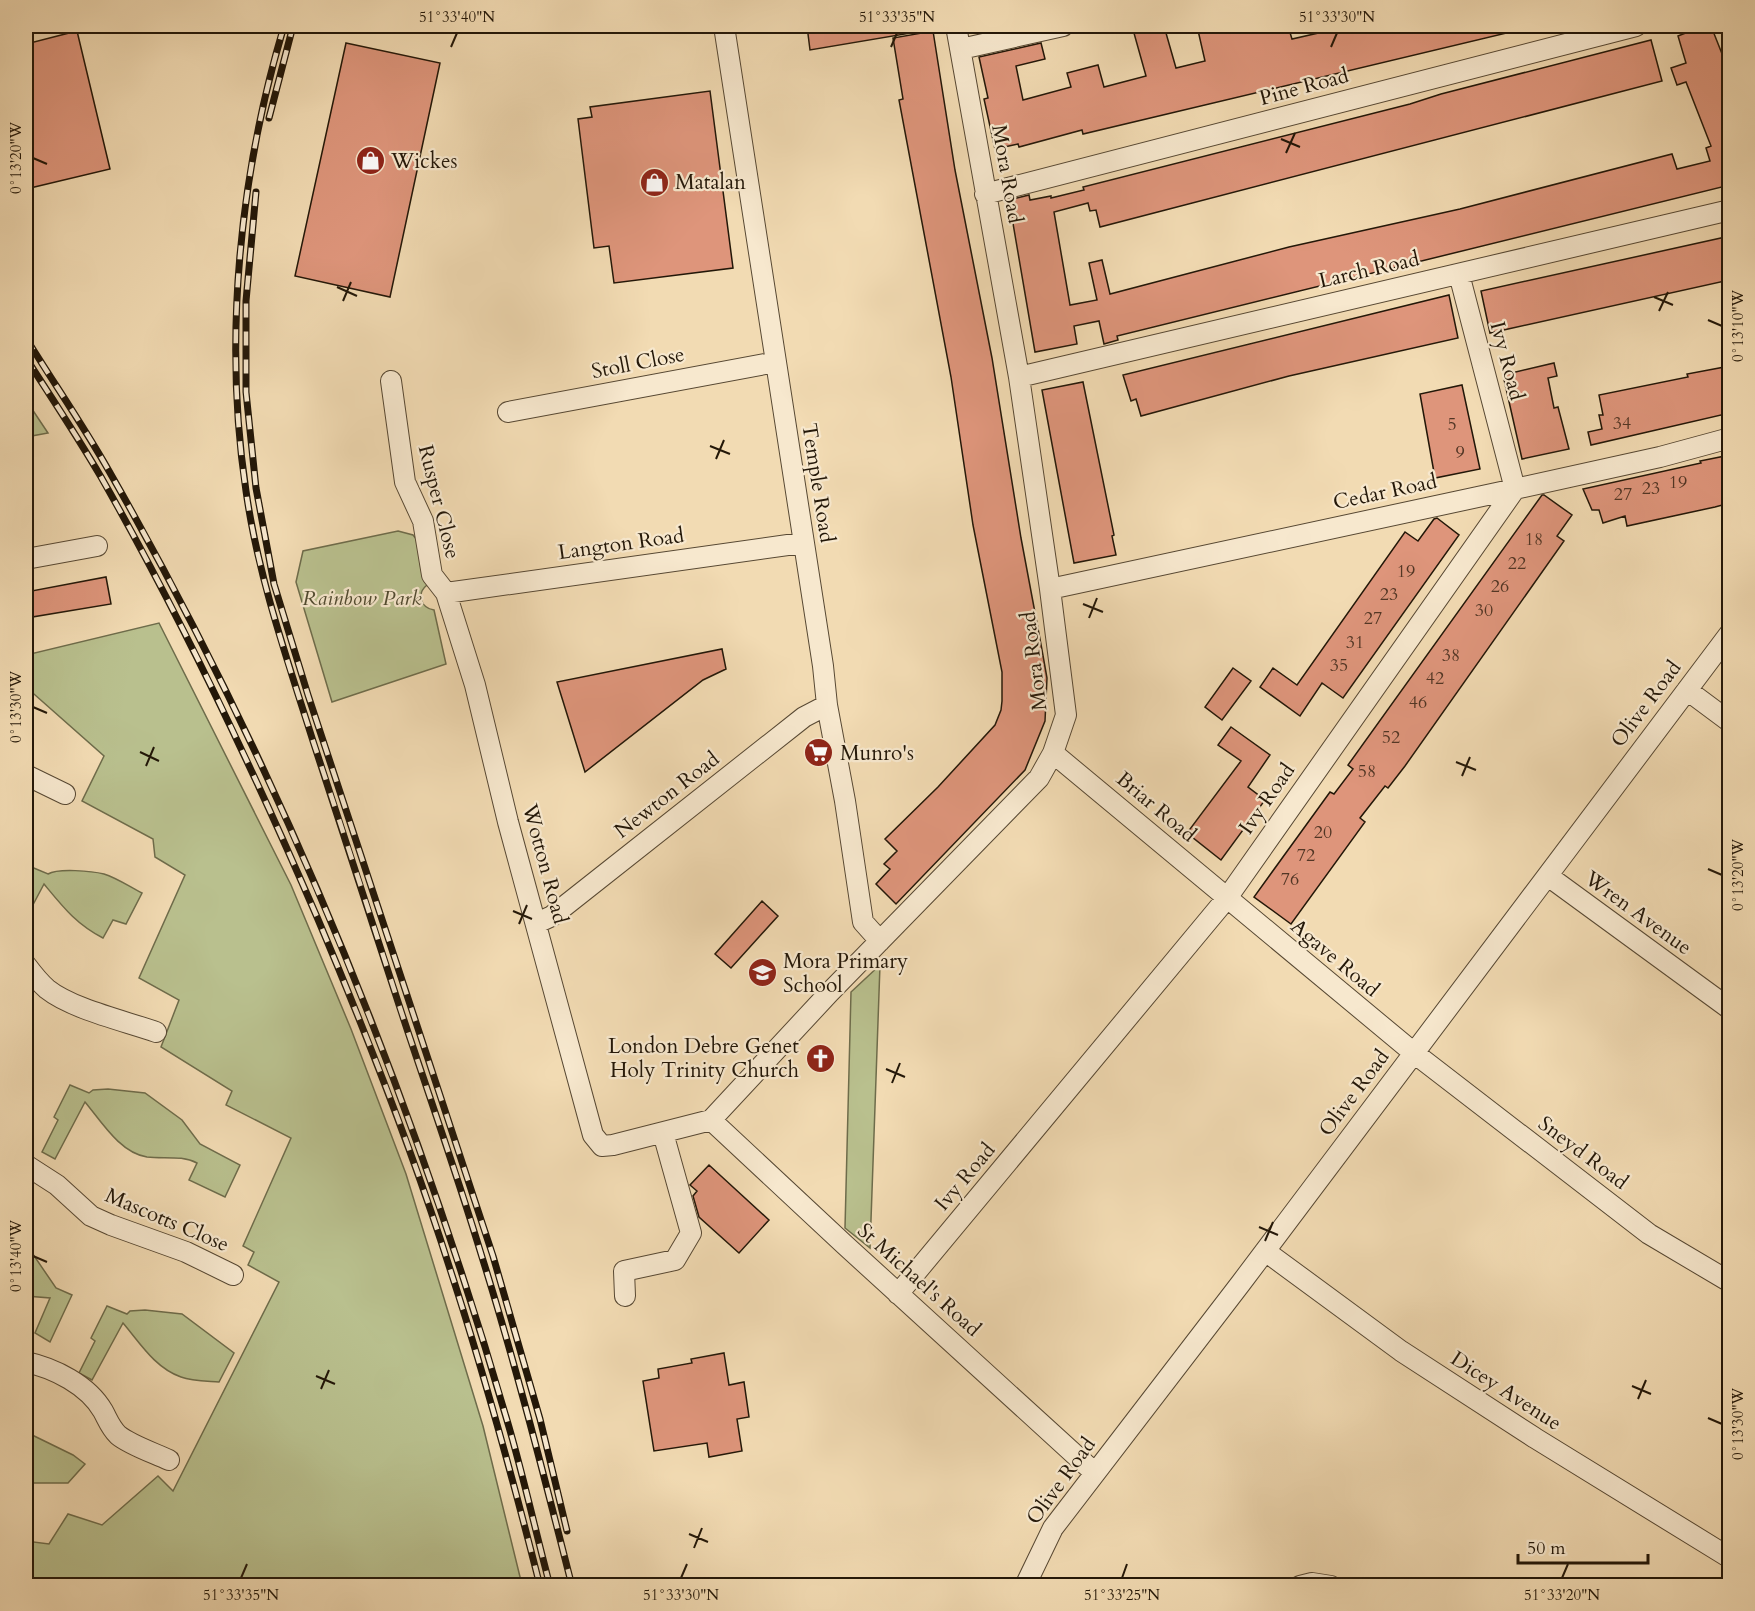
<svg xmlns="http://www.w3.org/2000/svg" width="1755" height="1611" font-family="Cardo,serif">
<rect width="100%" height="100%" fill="#f2dbb3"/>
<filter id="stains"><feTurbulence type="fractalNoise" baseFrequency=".00333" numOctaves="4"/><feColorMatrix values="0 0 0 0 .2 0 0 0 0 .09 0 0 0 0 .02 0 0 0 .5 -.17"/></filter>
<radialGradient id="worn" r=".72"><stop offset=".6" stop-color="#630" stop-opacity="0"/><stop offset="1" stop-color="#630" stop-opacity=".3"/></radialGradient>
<path fill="#b9c08e" stroke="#6e6c4b" stroke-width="1.5" d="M 26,400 L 48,433 L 26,437 Z
M 398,531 L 413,535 L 417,540 L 427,585 C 416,594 421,608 434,610 L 446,664 L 332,702 L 296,582 L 303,551 Z
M 159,623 L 291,885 L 351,1029 L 406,1174 L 483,1426 L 522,1585 L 26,1585 L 26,1541 L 49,1544 L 68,1514 L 102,1525 L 158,1476 L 173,1491 L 279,1282 L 248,1265 L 254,1252 L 243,1246 L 291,1138 L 226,1105 L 232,1091 L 161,1047 L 179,1000 L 139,978 L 185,875 L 155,857 L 153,839 L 82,801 L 104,756 L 26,687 L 26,655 Z
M 29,866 L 48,874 C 58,868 92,871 104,874 C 117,878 130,887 142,893 L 126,924 L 113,920 L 103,938 C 76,924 63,907 44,884 L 26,918 L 26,873 Z
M 880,965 L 870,1248 L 845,1228 L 851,992 Z
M 70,1085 L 89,1093 L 93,1090 L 108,1089 L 145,1093 L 182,1120 L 200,1144 L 240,1165 L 225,1197 L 189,1180 L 197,1163 C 182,1155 164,1159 147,1157 C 120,1153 101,1121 85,1102 L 55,1159 L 42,1152 L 58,1120 L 54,1117 Z
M 26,1244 L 56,1288 L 72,1295 L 50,1342 L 35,1333 L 50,1298 L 26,1296 Z
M 107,1306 L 127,1314 L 130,1311 L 145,1310 L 182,1314 L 234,1353 L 219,1382 C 207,1381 192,1381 181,1377 C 155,1368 140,1343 123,1323 L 92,1380 L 79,1373 L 95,1341 L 91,1338 Z
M 26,1432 L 73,1455 L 85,1464 L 68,1483 L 26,1483 Z"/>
<path fill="#de957b" stroke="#231708" stroke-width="1.5" d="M 807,26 L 910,26 L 911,33 L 810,50 Z
M 1132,26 L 1164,26 L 1176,68 L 1205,61 L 1197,26 L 1288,26 L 1292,39 L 1349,26 L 1514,26 L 1515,31 L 1083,134 L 1082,130 L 1019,147 L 1018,144 L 995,149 L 984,99 L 988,98 L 979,57 L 1041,43 L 1045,59 L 1016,66 L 1023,100 L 1071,87 L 1067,73 L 1098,65 L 1104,87 L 1146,76 Z
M 1685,26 L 1711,26 L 1730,74 L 1730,185 L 1117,336 L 1118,340 L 1104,344 L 1099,321 L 1074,326 L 1077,344 L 1035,352 L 1009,200 L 1029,195 L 1030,200 L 1051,196 L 1051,198 L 1084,190 L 1083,187 L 1410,104 L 1441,94 L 1651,40 L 1662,81 L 1100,227 L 1096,210 L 1090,211 L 1088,203 L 1054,212 L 1070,305 L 1097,300 L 1089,263 L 1102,260 L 1110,294 L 1289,247 L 1460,209 L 1672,154 L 1677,169 L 1710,161 L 1706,148 L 1711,146 L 1686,82 L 1677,85 L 1671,68 L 1686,63 L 1678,36 L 1688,32 Z
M 77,31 L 110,169 L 26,189 L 26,44 Z
M 933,31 L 955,170 L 992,358 L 1021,538 L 1042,650 L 1047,678 L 1045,721 L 1025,770 L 896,904 L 876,884 L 890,869 L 884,864 L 897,851 L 885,839 L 938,787 L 995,725 L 1001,710 L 1002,701 L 1002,672 L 973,525 L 951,377 L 899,100 L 903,99 L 893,38 Z
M 346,43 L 440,63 L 390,297 L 295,276 Z
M 710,91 L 733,268 L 614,283 L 609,246 L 594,248 L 578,119 L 592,117 L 590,107 Z
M 1730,236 L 1730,263 L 1722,264 L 1725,281 L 1490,333 L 1481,291 Z
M 1449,295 L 1458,338 L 1289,376 L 1141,416 L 1136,399 L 1131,401 L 1123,375 Z
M 1554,363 L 1557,376 L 1548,378 L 1554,408 L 1558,407 L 1569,449 L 1522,459 L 1503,375 Z
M 1730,366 L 1730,413 L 1591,445 L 1588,432 L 1602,429 L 1599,415 L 1603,415 L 1599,395 L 1688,377 L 1687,374 Z
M 1083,382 L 1114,535 L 1112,536 L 1116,555 L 1074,563 L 1042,390 Z
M 1462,385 L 1480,469 L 1435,478 L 1420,394 Z
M 1730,455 L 1730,503 L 1715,507 L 1627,526 L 1625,516 L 1603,523 L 1599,510 L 1592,510 L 1583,489 L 1701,463 L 1700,461 Z
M 1542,495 L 1544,495 L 1572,515 L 1557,536 L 1564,541 L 1405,766 L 1388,788 L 1385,786 L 1360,818 L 1365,822 L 1291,924 L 1254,897 L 1330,792 L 1334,794 L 1353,769 L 1348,765 Z
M 1437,518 L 1459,535 L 1343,698 L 1322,683 L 1300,716 L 1260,687 L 1273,668 L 1297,685 L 1405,532 L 1418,541 L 1434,519 Z
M 106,577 L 111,604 L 26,618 L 26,592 Z
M 722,649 L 726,669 L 703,680 L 585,772 L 557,682 Z
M 1233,668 L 1251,681 L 1222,720 L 1205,707 Z
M 1231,727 L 1270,755 L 1248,787 L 1265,800 L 1221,860 L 1187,833 L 1241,761 L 1218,745 Z
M 762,901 L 778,916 L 731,968 L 715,954 Z
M 709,1165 L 769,1220 L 739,1253 L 699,1217 L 693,1196 L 697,1191 L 690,1185 Z
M 724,1353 L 729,1385 L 744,1382 L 749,1417 L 737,1419 L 742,1451 L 709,1457 L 707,1443 L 654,1451 L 643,1381 L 659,1378 L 658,1369 L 692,1363 L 691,1359 Z"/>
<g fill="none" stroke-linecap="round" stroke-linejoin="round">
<defs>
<path id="street" d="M 724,26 L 823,666 L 827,705 L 845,801 L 863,922 L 880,941
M 961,49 L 1063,26
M 985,194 L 1636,26
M 1019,377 L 1730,210
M 391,381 L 405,482 L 423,521 L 432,575 L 446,593 L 475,685 L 508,822 L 593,1135 L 602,1146 L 613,1145 L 711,1120 L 830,992 L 1039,778 L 1053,753 L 1066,715 L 1050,589 L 1019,377 L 956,26
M 508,412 L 776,362
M 26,559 L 97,546
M 1050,589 L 1515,489 L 1660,457 L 1730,438
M 446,593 L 802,543
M 1687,690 L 1730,722
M 1053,753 L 1414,1053 L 1649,1234 L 1730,1282
M 26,775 L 65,794
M 1548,876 L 1730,1009
M 537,923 L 552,916 L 804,717 L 827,705
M 26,965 C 32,973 39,982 47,989 C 72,1009 125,1021 156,1032
M 711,1120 L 845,1245 L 1095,1473
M 26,1165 L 57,1185 L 91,1216 L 111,1225 L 186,1252 L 233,1275
M 1265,1251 L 1401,1351 L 1535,1438 L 1730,1558
M 898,1294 L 1227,898 L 1515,489 L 1459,274
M 625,1296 L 624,1271 L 675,1260 L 691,1233 L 663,1133
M 26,1362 C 54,1368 88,1385 103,1411 C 108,1420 110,1427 118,1435 C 130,1445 154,1453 169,1460
M 1025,1586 L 1053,1528 L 1241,1283 L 1730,633
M 1300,1586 L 1312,1583 L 1331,1586"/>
</defs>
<use href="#street" stroke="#574833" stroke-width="22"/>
<use href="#street" stroke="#f7e8ce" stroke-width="20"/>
<defs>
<path id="rail" d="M 284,26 C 240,173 223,338 246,491 C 258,576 287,659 313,741 C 343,831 372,921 401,1011 C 428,1093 457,1174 482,1257 C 516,1365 544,1476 572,1586
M 269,118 L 293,26
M 256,192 L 246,301 L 246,392 L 256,488 L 274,584 L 308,695 L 493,1256 L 540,1419 L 567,1531
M 26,338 C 53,382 83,425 109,471 C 280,770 413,1096 509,1427 C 524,1479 536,1533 550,1586
M 26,358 C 51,397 77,436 101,477 C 182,619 252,767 317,917 C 366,1033 412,1149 450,1269 C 484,1373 513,1479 540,1586"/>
</defs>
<use href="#rail" stroke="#231708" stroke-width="7"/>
<use href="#rail" stroke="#f7e8ce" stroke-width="4.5" stroke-dasharray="14" stroke-linecap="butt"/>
</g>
<path fill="none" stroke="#231708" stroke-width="2" d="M 451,47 L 457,33M 891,47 L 897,33M 1331,47 L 1337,33M 1281,139 L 1300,147M 1286,153 L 1295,133M 33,158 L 47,164M 337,287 L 357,296M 1654,297 L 1673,305M 343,301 L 351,282M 1659,311 L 1668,292M 1708,320 L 1722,326M 710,446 L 730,454M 716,459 L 724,440M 1083,604 L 1103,612M 1089,618 L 1097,598M 33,707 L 47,713M 140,752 L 159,761M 1456,762 L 1476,770M 146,766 L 154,747M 1462,776 L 1470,757M 1708,869 L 1722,875M 513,911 L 532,919M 519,924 L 527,905M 886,1069 L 905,1077M 892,1083 L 900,1063M 1259,1227 L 1278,1235M 1265,1241 L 1273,1222M 33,1256 L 47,1262M 316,1376 L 335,1384M 1632,1386 L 1651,1394M 321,1389 L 329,1370M 1638,1399 L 1646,1380M 1708,1418 L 1722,1424M 689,1534 L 708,1542M 694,1548 L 702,1528M 241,1578 L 247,1564M 681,1578 L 687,1564M 1122,1578 L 1127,1564M 1562,1578 L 1568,1564"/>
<defs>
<symbol id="shop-disc" viewBox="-11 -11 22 22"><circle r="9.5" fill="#8f2418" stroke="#f7e8ce"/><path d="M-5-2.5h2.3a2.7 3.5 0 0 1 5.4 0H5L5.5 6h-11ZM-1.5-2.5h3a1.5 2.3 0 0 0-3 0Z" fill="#fff"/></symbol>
<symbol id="supermarket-disc" viewBox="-11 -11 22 22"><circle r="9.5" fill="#8f2418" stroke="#f7e8ce"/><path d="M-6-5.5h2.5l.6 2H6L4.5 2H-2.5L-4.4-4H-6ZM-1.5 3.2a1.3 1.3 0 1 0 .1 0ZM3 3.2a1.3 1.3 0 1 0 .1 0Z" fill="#fff"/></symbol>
<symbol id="school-disc" viewBox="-11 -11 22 22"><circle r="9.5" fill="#8f2418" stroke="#f7e8ce"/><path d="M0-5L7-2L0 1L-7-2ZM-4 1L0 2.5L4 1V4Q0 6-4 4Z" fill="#fff"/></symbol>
<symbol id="church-disc" viewBox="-11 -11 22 22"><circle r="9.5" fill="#8f2418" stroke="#f7e8ce"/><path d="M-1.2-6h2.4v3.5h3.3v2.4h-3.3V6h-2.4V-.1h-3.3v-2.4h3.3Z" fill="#fff"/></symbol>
</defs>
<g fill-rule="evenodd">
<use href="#shop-disc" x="354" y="144" width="33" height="33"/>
<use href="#shop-disc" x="638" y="166" width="33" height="33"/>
<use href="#supermarket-disc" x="802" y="736" width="33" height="33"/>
<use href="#school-disc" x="746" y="956" width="33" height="33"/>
<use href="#church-disc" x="804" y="1042" width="33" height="33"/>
</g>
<g text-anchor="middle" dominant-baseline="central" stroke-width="4.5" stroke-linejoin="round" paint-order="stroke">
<g font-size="18" fill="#523625">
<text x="1622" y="423">34</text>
<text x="1452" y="424">5</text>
<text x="1460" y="452">9</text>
<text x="1678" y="482">19</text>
<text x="1651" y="488">23</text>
<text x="1623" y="494">27</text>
<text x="1534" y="539">18</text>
<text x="1517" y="563">22</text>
<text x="1406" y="571">19</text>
<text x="1500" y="586">26</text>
<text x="1389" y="594">23</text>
<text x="1484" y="610">30</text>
<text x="1373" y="618">27</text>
<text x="1355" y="642">31</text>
<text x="1451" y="655">38</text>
<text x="1339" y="665">35</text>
<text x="1435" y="678">42</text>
<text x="1418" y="702">46</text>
<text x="1391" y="737">52</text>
<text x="1367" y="771">58</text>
<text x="1323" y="832">20</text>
<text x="1306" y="855">72</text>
<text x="1290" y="879">76</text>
</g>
<g font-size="21" fill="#231708" stroke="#f7e8ce">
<text transform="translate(1304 87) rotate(-15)">Pine Road</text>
<text transform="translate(1007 174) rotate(80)">Mora Road</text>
<text transform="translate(1369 270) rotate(-13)">Larch Road</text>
<text transform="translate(1507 361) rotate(75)">Ivy Road</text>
<text transform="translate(638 363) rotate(-11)">Stoll Close</text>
<text transform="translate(818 483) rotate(81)">Temple Road</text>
<text transform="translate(1385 492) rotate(-12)">Cedar Road</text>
<text transform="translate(439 502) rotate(76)">Rusper Close</text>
<text transform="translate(621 544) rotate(-8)">Langton Road</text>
<text transform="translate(1034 661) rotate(-97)">Mora Road</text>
<text transform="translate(1646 704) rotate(-53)">Olive Road</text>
<text transform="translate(667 795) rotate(-38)">Newton Road</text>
<text transform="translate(1267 799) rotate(-55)">Ivy Road</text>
<text transform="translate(1156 807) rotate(40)">Briar Road</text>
<text transform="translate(545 864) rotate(75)">Wotton Road</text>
<text transform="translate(1638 913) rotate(36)">Wren Avenue</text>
<text transform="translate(1335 958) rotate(40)">Agave Road</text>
<text transform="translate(1354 1093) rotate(-53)">Olive Road</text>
<text transform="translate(1583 1153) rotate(37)">Sneyd Road</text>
<text transform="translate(965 1177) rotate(-50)">Ivy Road</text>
<text transform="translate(167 1220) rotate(23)">Mascotts Close</text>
<text transform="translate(919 1280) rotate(42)">St Michael's Road</text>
<text transform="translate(1506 1391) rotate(33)">Dicey Avenue</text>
<text transform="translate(1061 1481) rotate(-54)">Olive Road</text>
</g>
<g font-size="21" fill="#231708" stroke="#f7e8ce" text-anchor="start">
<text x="391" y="161">Wickes</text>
<text x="675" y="182">Matalan</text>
<text x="840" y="753">Munro's</text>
<text x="783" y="961">Mora Primary<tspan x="783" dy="24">School</tspan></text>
<text x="799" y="1046" text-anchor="end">London Debre Genet<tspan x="799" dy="24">Holy Trinity Church</tspan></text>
</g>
<g font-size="21" font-style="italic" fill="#504a30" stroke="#f7e8ce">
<text x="362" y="598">Rainbow Park</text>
</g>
</g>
<rect width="1755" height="1611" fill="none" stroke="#f2dbb3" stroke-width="66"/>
<path d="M1518 1554v9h130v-9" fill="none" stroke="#231708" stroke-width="3"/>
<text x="1527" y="1554" font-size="18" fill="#231708" stroke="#f7e8ce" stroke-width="4.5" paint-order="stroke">50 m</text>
<rect x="33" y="33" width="1689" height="1545" fill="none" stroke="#231708" stroke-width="2"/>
<g font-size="15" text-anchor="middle" fill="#231708">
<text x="457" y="22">51°33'40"N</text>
<text x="897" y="22">51°33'35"N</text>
<text x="1337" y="22">51°33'30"N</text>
<text transform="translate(16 158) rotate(-90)" y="5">0°13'20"W</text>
<text transform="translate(1738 326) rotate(-90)" y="5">0°13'10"W</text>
<text transform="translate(16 707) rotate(-90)" y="5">0°13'30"W</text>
<text transform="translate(1738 875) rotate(-90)" y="5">0°13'20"W</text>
<text transform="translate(16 1256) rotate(-90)" y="5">0°13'40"W</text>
<text transform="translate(1738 1424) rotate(-90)" y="5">0°13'30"W</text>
<text x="241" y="1600">51°33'35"N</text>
<text x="681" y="1600">51°33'30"N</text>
<text x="1122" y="1600">51°33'25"N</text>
<text x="1562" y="1600">51°33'20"N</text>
</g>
<rect width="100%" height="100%" filter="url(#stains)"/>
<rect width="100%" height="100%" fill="url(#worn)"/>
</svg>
